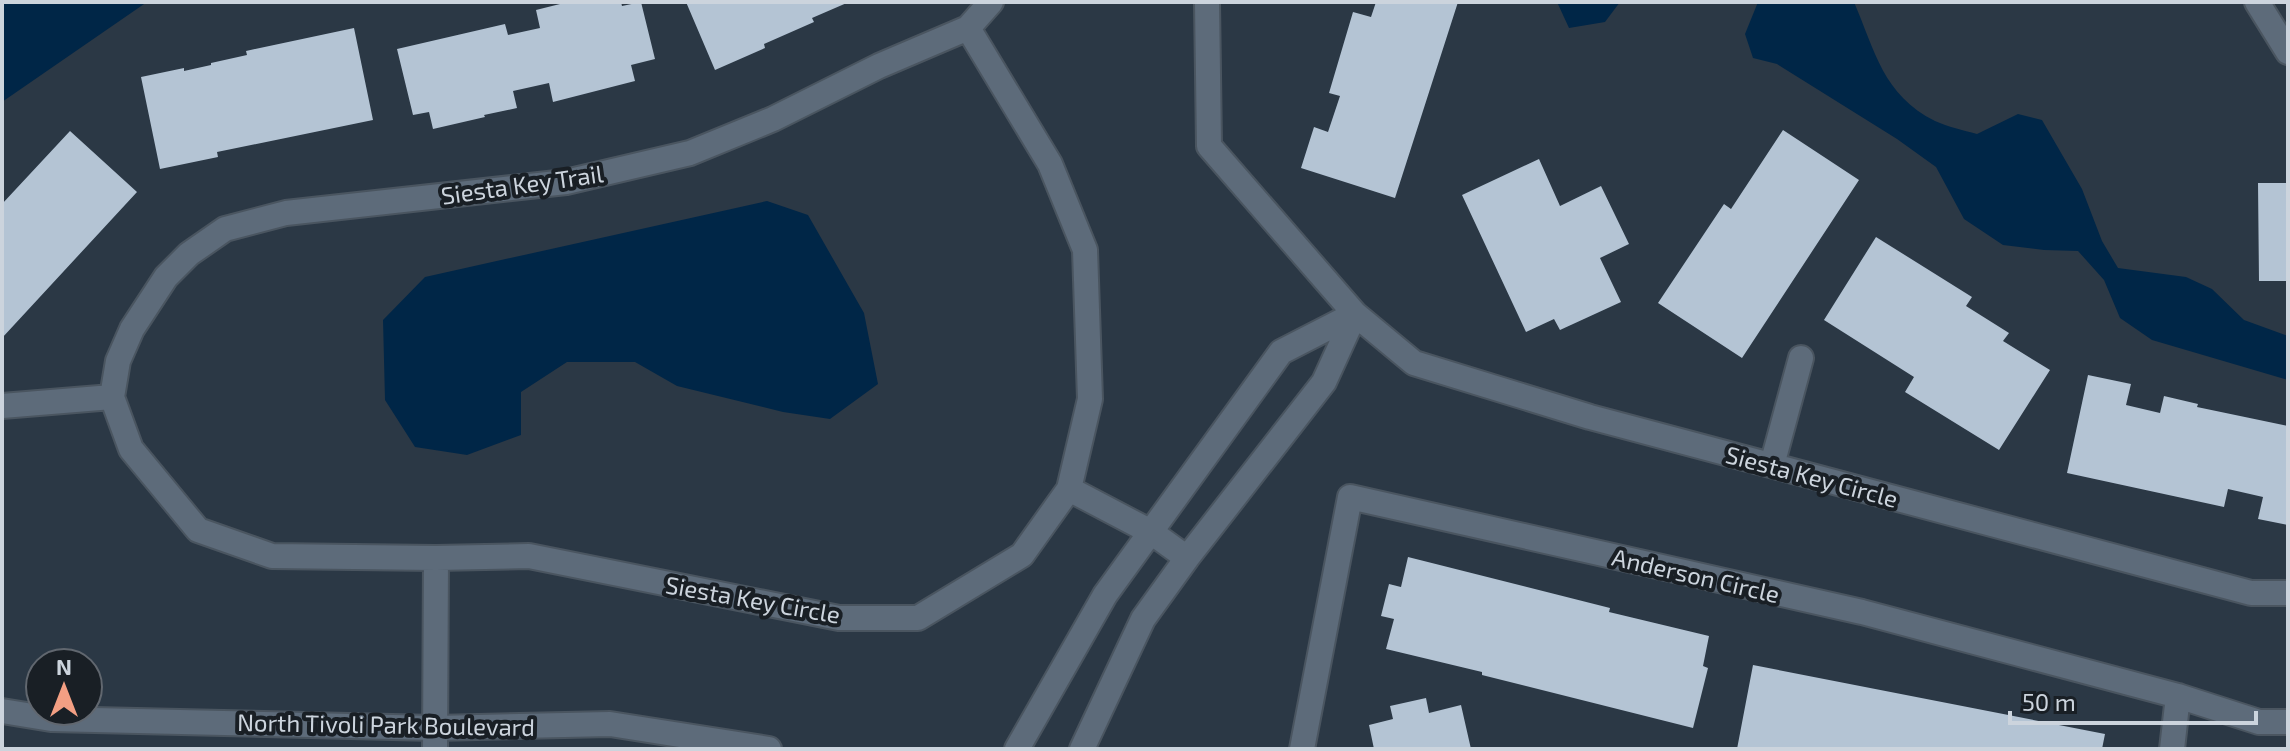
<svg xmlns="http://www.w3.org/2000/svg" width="2290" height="751" font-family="'Exo 2',sans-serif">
<rect width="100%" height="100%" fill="#2b3845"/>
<path fill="#002647" d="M 2,2 L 147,2 L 2,102 Z
M 1557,2 L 1620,2 L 1605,22 L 1569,28 Z
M 1758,2 L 1854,2 C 1875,51 1883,95 1935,121 C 1948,127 1963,130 1977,134 L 2018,114 L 2042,120 L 2082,189 L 2102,241 L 2118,268 L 2186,277 L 2212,289 L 2244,320 L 2288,336 L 2288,380 L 2152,340 L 2120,318 L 2104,280 L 2078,251 L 2044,250 L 2003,245 L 1964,219 L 1936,167 L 1897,139 L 1777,64 L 1753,58 L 1745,34 Z
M 767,201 L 808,215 L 864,313 L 878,384 L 830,419 L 783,412 L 677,386 L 635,362 L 567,362 L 521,392 L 521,435 L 467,455 L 415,447 L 385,400 L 383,320 L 425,277 Z"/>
<path fill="#b4c4d4" d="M 568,2 L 621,2 L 622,6 L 641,2 L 655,59 L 631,65 L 635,81 L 553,102 L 549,83 L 513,91 L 517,108 L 484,115 L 485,117 L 433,129 L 429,112 L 413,115 L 397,49 L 505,24 L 508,35 L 540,28 L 536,10 Z
M 686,2 L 849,2 L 812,18 L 814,22 L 764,44 L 765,48 L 715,70 Z
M 1376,2 L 1458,2 L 1395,198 L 1301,168 L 1314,127 L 1328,132 L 1340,96 L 1329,93 L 1353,12 L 1371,17 Z
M 354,28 L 373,120 L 217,152 L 218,157 L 160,169 L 141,77 L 184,68 L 184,71 L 211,65 L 211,63 L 247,55 L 246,51 Z
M 1783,130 L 1859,180 L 1742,358 L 1658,303 L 1724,204 L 1731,209 Z
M 70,131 L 137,192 L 2,338 L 2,204 Z
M 1539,159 L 1560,206 L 1601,186 L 1629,244 L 1600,258 L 1621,302 L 1560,330 L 1554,319 L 1526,332 L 1462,195 Z
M 2258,183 L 2288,183 L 2288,281 L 2259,281 Z
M 1876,237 L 1972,297 L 1966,306 L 2009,333 L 2003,341 L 2050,370 L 1999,450 L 1905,392 L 1914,377 L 1824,320 Z
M 2088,375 L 2131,384 L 2126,405 L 2160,413 L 2164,396 L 2198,404 L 2197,407 L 2288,426 L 2288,525 L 2258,519 L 2263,497 L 2228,489 L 2224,507 L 2067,473 Z
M 1408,557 L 1610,608 L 1609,612 L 1709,636 L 1703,666 L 1708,668 L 1693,728 L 1482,675 L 1482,672 L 1386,649 L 1394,619 L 1381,616 L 1389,584 L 1401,587 Z
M 1753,665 L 2105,734 L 2102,749 L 1737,749 Z
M 1426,698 L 1429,713 L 1461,705 L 1471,749 L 1374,749 L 1369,725 L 1393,719 L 1390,706 Z"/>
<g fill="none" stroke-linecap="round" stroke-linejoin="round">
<defs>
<path id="minor" d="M 1207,2 L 1209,146 L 1355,314 L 1414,363 L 1590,417 L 2251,593 L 2288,593
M 2257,2 L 2288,52
M 968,28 L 1050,164 L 1085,250 L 1090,399 L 1069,489 L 1022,555 L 918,618 L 839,618 L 529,556 L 436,558 L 272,556 L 198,530 L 131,449 L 112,397 L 118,361 L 132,329 L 166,277 L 189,254 L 225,229 L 286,213 L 566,182 L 690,153 L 773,119 L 879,66 L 968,28 L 991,2
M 2,406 L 112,397
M 1772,465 L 1801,358
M 1069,489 L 1151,532 L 1187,558
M 2,711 L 51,719 L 435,728 L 610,724 L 769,749
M 435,749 L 436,558
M 1017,749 L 1105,595 L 1281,352 L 1355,314
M 1082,749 L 1143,619 L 1187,558 L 1324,382 L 1355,314
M 1302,749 L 1350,497 L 1862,612 L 2178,696 L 2259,722 L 2288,722
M 2172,749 L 2178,696"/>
</defs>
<use href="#minor" stroke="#4a5560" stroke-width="28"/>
<use href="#minor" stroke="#5d6b7a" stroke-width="24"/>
</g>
<g text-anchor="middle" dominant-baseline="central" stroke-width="8" stroke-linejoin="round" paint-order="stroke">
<g font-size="24" fill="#ccd4dd" stroke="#191f25">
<text transform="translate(522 184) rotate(-8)">Siesta Key Trail</text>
<text transform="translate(1812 476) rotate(15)">Siesta Key Circle</text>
<text transform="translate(1696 575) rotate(13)">Anderson Circle</text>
<text transform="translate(753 599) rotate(10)">Siesta Key Circle</text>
<text transform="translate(386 724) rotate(1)">North Tivoli Park Boulevard</text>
</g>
</g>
<rect width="2290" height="751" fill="none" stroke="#ccd4dd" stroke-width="8"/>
<g transform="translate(64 687)"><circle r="38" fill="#191f25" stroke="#61676f" stroke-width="2"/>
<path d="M0-6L14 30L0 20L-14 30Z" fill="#f39f83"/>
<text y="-12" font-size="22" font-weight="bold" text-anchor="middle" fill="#ccd4dd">N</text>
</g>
<path d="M2010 711v12h246v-12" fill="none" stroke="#ccd4dd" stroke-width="4"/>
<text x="2022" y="711" font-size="24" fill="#ccd4dd" stroke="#191f25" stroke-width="6" paint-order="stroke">50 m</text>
</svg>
